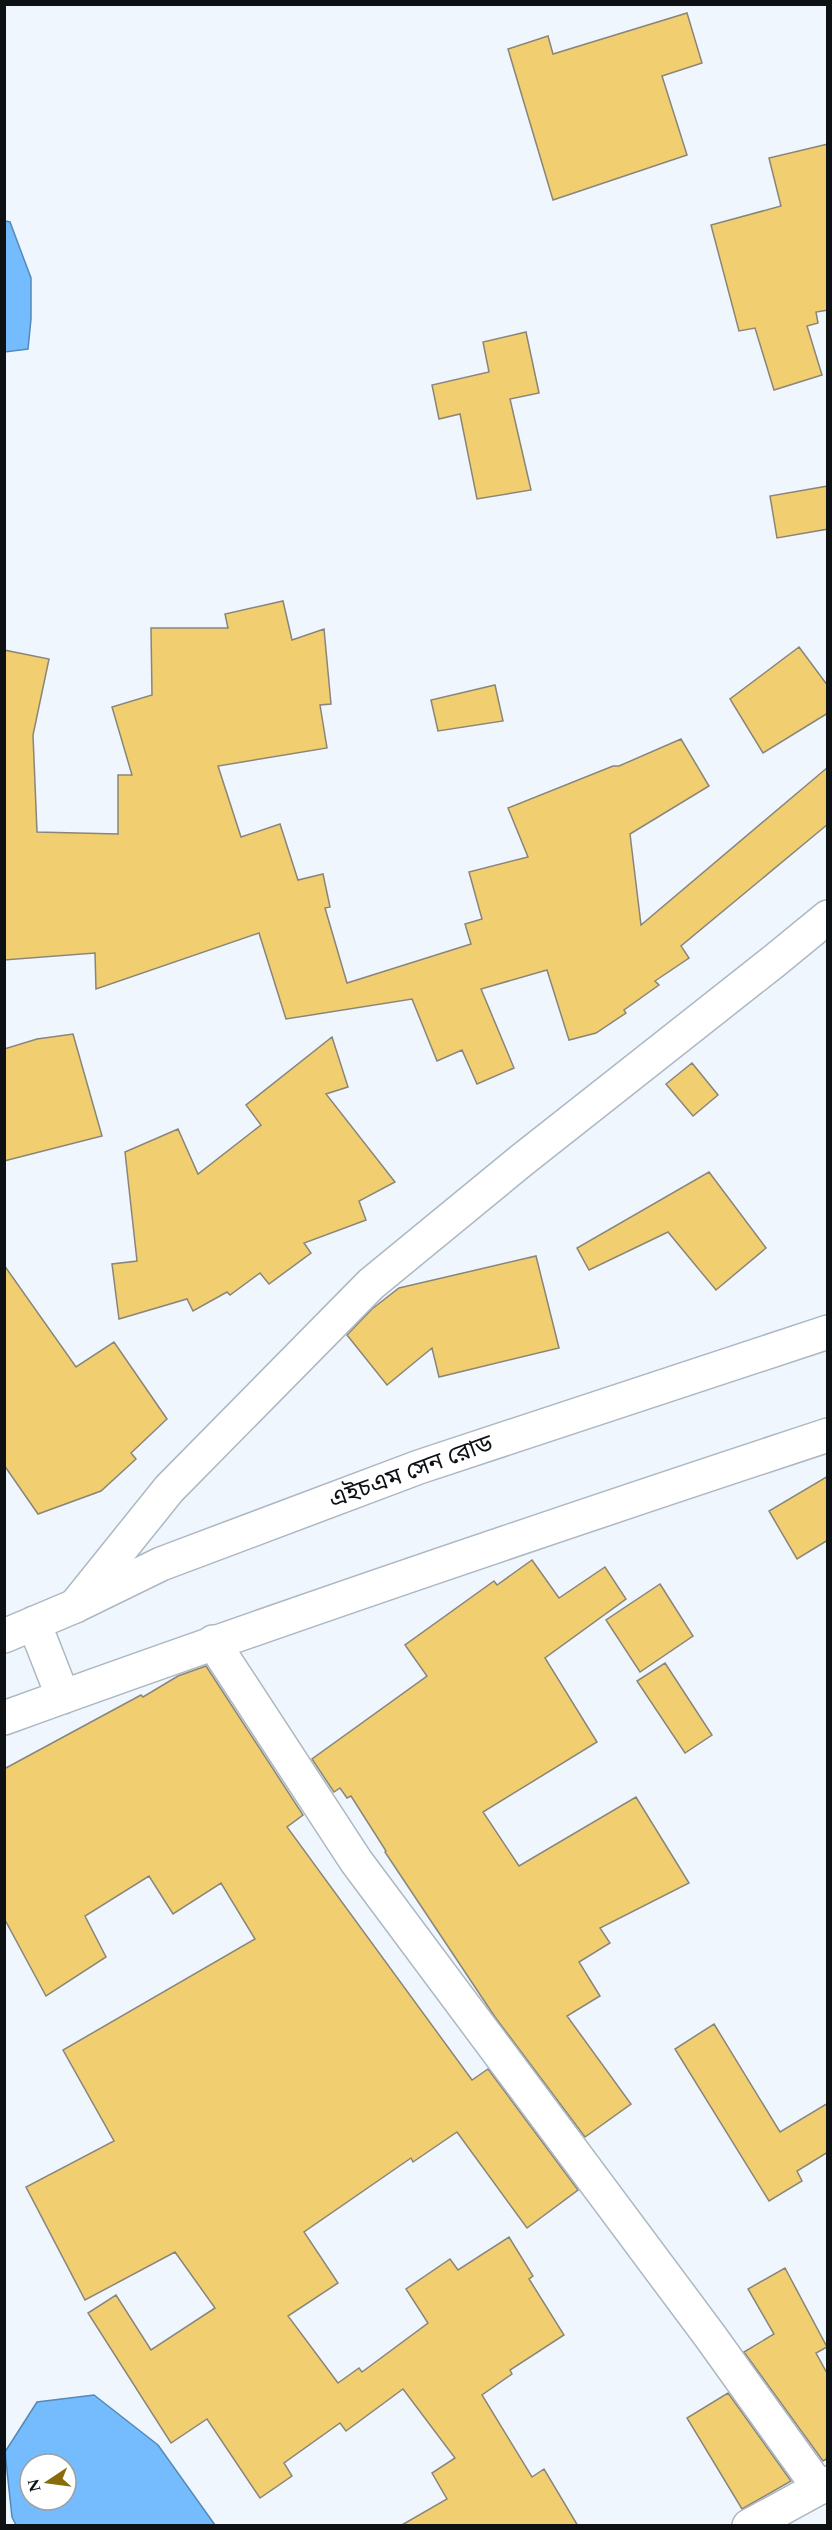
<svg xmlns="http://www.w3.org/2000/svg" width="832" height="2530" font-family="Spectral,'Noto Sans Bengali',serif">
<rect width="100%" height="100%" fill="#eff6fd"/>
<path fill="#74bcfe" stroke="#5589b8" stroke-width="1.5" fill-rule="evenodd" d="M 5,221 L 10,222 L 31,278 L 31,319 L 28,349 L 5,352 Z
M 94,2395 L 158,2445 L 215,2525 L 16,2525 L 12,2517 L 5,2452 L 37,2402 ZM 30,2464 L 66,2464 L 66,2500 L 30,2500 Z"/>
<path fill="#f1cf71" stroke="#8a8579" stroke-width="1.5" d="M 687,13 L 702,63 L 662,76 L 687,155 L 553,200 L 508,49 L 548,36 L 553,54 Z
M 828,144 L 828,310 L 816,312 L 818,323 L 807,326 L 822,375 L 774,390 L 755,328 L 739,331 L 711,225 L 781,206 L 769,158 Z
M 526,332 L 539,393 L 510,399 L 531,490 L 477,499 L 460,414 L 439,419 L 432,385 L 489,372 L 483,342 Z
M 828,486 L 828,529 L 777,538 L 770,496 Z
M 283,601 L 292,640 L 324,629 L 331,704 L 320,705 L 327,748 L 218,766 L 241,837 L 280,824 L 298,880 L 323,874 L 330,907 L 325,908 L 347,983 L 471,944 L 465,924 L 482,919 L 469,872 L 528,857 L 508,808 L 613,766 L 619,766 L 681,739 L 709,786 L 630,834 L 641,925 L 828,767 L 828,824 L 681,946 L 689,958 L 655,981 L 659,985 L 624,1010 L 626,1013 L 596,1033 L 569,1040 L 547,970 L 481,989 L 514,1068 L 477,1084 L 462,1050 L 437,1061 L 412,999 L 286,1019 L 259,933 L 96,989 L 95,953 L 4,960 L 4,650 L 49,659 L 33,735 L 37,832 L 118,834 L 118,775 L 132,775 L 112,707 L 152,695 L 151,628 L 228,628 L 225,614 Z
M 799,647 L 828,686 L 828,713 L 763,753 L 730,699 Z
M 495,685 L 503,721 L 438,731 L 431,700 Z
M 73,1034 L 102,1136 L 4,1161 L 4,1049 L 37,1039 Z
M 332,1037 L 348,1087 L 326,1094 L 395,1182 L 359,1201 L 366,1220 L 304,1243 L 311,1253 L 269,1284 L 260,1273 L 230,1295 L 227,1292 L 193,1311 L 187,1299 L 119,1319 L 112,1264 L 137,1261 L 125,1152 L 178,1129 L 198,1174 L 261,1125 L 246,1105 Z
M 692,1063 L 718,1095 L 693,1116 L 666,1084 Z
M 709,1172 L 766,1248 L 716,1290 L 668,1232 L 589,1270 L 577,1248 Z
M 536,1256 L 559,1348 L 439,1377 L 432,1348 L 387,1385 L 347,1335 L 372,1309 L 399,1288 Z
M 4,1265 L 76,1367 L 114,1342 L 167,1419 L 131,1453 L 136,1459 L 101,1491 L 38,1514 L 4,1465 Z
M 828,1476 L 828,1540 L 797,1559 L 769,1511 Z
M 532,1560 L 559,1598 L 605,1567 L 626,1599 L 545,1658 L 597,1742 L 483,1812 L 519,1866 L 636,1797 L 689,1883 L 600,1928 L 610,1943 L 579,1962 L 600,1996 L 567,2016 L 631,2104 L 585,2137 L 495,2017 L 385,1852 L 386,1851 L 351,1796 L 347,1798 L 340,1788 L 334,1792 L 312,1759 L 427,1676 L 405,1645 L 494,1581 L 497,1585 Z
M 660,1584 L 693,1636 L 640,1672 L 606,1620 Z
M 665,1663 L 712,1735 L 685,1753 L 637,1681 Z
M 206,1666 L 303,1815 L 287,1827 L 472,2080 L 488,2069 L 578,2190 L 527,2228 L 457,2132 L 413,2162 L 411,2158 L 304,2232 L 338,2283 L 288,2316 L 338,2383 L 359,2368 L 362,2372 L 428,2323 L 406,2289 L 450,2259 L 458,2270 L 509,2237 L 533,2276 L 529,2279 L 564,2335 L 510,2370 L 512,2374 L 482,2395 L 532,2477 L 544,2469 L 578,2526 L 400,2526 L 447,2499 L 432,2473 L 455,2458 L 403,2389 L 346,2431 L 340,2423 L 284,2463 L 292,2476 L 260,2498 L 207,2419 L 171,2443 L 88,2313 L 116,2295 L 151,2350 L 215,2308 L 175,2252 L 85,2300 L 26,2187 L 114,2141 L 63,2050 L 255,1939 L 221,1883 L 173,1914 L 149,1876 L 85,1916 L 106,1957 L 46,1996 L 4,1918 L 4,1769 L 141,1695 L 143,1697 L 178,1676 Z
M 714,2024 L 780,2132 L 828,2103 L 828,2152 L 797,2171 L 802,2181 L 769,2201 L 675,2049 Z
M 785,2268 L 827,2347 L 816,2353 L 828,2375 L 828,2458 L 823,2461 L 744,2352 L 774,2334 L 748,2289 Z
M 728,2393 L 791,2481 L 742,2509 L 687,2418 Z"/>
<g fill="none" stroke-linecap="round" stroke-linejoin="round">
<defs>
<path id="street" d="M 75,1606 L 169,1489 L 371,1284 L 522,1160 L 773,962 L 828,917
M 213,1642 L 356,1861 L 710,2336 L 819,2488"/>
<path id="secondary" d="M 34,1623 L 63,1697
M 4,1636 L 75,1606 L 161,1564 L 419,1467 L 828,1332
M 4,1718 C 277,1619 552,1526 828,1435
M 749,2526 L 828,2483"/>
</defs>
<use href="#street" stroke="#adb8c2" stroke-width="36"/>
<use href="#secondary" stroke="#adb8c2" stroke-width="36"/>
<use href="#street" stroke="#fff" stroke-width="33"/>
<use href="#secondary" stroke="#fff" stroke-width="33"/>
</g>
<g text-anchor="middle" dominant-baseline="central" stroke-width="4.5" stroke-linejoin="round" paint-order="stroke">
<g font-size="24" fill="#0d1114" stroke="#fff">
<text transform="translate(411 1472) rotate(-20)">এইচএম সেন রোড</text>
</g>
</g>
<rect width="832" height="2530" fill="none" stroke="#0d1114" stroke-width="12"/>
<g transform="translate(48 2482) rotate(257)"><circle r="28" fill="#ffffff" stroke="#9ea0a1" stroke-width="1.5"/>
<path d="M0-4.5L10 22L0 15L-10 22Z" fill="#896c0c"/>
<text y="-9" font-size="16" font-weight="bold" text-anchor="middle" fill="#0d1114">N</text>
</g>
</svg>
